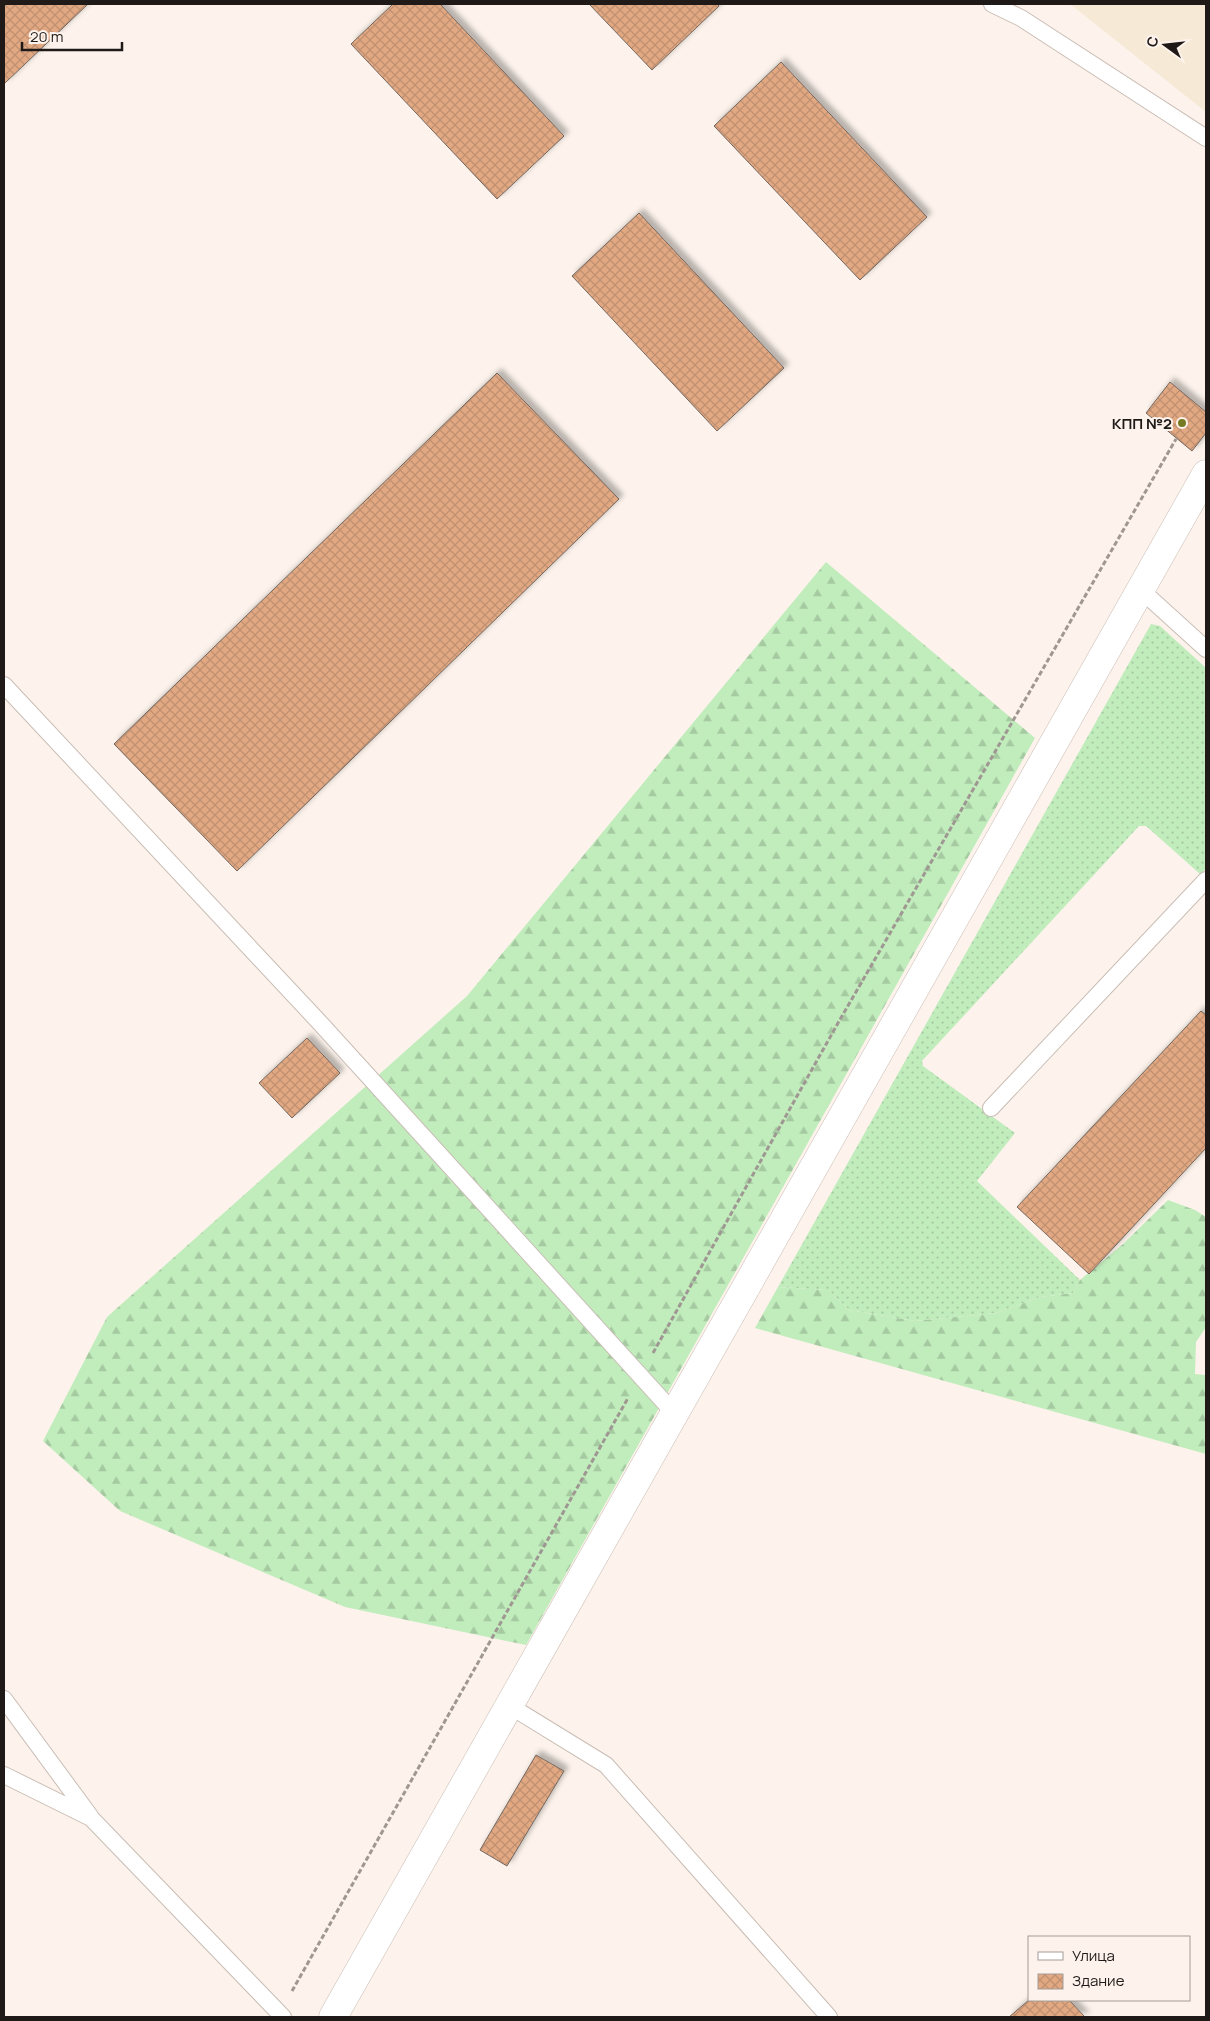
<svg xmlns="http://www.w3.org/2000/svg" width="1210" height="2021" font-family="Manrope,sans-serif">
<defs>
<pattern id="grass-dots" width="8" height="8" patternUnits="userSpaceOnUse" patternTransform="scale(1.25)"><rect width="8" height="8" fill="#c1ecbc"/><path d="M2 2h.1M6 6h.1" fill="none" stroke="#a5caa1" stroke-width="1.8" stroke-linecap="round"/></pattern>
<pattern id="forest-firs" width="22" height="20" patternUnits="userSpaceOnUse" patternTransform="scale(1.25)"><rect width="22" height="20" fill="#c1ecbc"/><path d="M5 1l3.5 6h-7zM16 11l3.5 6h-7z" fill="#a5caa1"/></pattern>
<pattern id="building-cross-hatch" width="8" height="8" patternUnits="userSpaceOnUse" patternTransform="scale(1.25)"><rect width="8" height="8" fill="#e1a882"/><path d="M0 0l8 8M0 8l8-8" fill="none" stroke="#c19070"/></pattern>
<filter id="shadow"><feDropShadow dx="4.5" dy="-4.5" stdDeviation="2.5" flood-color="#0004"/></filter>
</defs>
<rect width="100%" height="100%" fill="#fdf3ec"/>
<path fill="#f6e9d5" d="M 1070,4 L 1206,4 L 1206,112 Z"/>
<path fill="url(#grass-dots)" d="M 1151,624 L 1160,626 L 1206,668 L 1206,869 L 1200,874 L 1146,826 L 1139,826 L 922,1061 L 923,1066 L 1015,1133 L 977,1181 L 1080,1280 L 1073,1293 L 1040,1297 L 996,1313 L 915,1321 L 849,1310 L 828,1290 L 778,1287 Z"/>
<path fill="url(#forest-firs)" d="M 826,562 L 1035,738 L 526,1645 L 345,1607 L 120,1511 L 43,1441 L 107,1317 L 467,996 Z
M 1168,1200 L 1195,1210 L 1206,1217 L 1206,1327 L 1196,1342 L 1195,1374 L 1206,1375 L 1206,1454 L 755,1328 L 778,1287 L 828,1290 L 849,1310 L 915,1321 L 996,1313 L 1040,1297 L 1073,1293 L 1080,1280 L 1123,1244 Z"/>
<path fill="url(#building-cross-hatch)" stroke="#736861" filter="url(#shadow)" d="M 4,4 L 88,4 L 4,84 Z
M 393,4 L 440,4 L 564,136 L 497,199 L 351,44 Z
M 589,4 L 717,4 L 719,6 L 652,70 Z
M 781,62 L 927,217 L 860,280 L 714,126 Z
M 639,213 L 784,368 L 717,431 L 572,276 Z
M 497,373 L 619,499 L 237,871 L 114,744 Z
M 1170,382 L 1206,412 L 1206,433 L 1192,451 L 1146,413 Z
M 1201,1011 L 1206,1015 L 1206,1148 L 1089,1274 L 1017,1207 Z
M 307,1038 L 340,1073 L 292,1118 L 259,1083 Z
M 536,1755 L 564,1771 L 507,1866 L 480,1850 Z
M 1029,2000 L 1069,2000 L 1085,2017 L 1009,2017 Z"/>
<g fill="none" stroke-linecap="round" stroke-linejoin="round">
<defs>
<path id="service" d="M 992,4 L 1021,18 L 1206,138
M 1141,590 L 1206,649
M 4,685 L 321,1024 L 675,1414
M 991,1108 L 1206,880
M 4,1699 L 90,1816
M 510,1706 L 606,1765 L 829,2017
M 4,1775 L 91,1818 L 283,2017"/>
<path id="minor" d="M 333,2017 L 1206,474"/>
</defs>
<use href="#service" stroke="#c9bdb5" stroke-width="18"/>
<use href="#minor" stroke="#c9bdb5" stroke-width="29"/>
<path stroke="#9f9792" stroke-width="3" stroke-dasharray="5 2.5" stroke-linecap="butt" d="M 653,1353 L 838,1023 L 1176,439
M 292,1991 L 628,1398"/>
<use href="#service" stroke="#fff" stroke-width="16"/>
<use href="#minor" stroke="#fff" stroke-width="28"/>
</g>
<circle fill="#757a23" stroke="#fdf3ec" stroke-width="2" cx="1182" cy="423" r="5"/>
<g text-anchor="middle" dominant-baseline="central" stroke-width="4" stroke-linejoin="round" paint-order="stroke">
<g font-size="15" font-weight="bold" fill="#1f1a17" stroke="#fdf3ec" text-anchor="end">
<text x="1172" y="423">КПП №2</text>
</g>
</g>
<rect width="1210" height="2021" fill="none" stroke="#1f1a17" stroke-width="10"/>
<rect x="1028" y="1936" width="162" height="65" fill="#fdf3ec" stroke="#a49c97"/>
<rect x="1038" y="1952" width="25" height="8" fill="#ffffff" stroke="#a49c97"/>
<text x="1072" y="1961" font-size="15" fill="#1f1a17">Улица</text>
<rect x="1038" y="1974" width="25" height="15" fill="url(#building-cross-hatch)" stroke="#a49c97"/>
<text x="1072" y="1986" font-size="15" fill="#1f1a17">Здание</text>
<g transform="translate(1165 45) rotate(285)" stroke="#fdf3ec" stroke-width="4" paint-order="stroke">
<path d="M0-4L9 19L0 12L-9 19Z" fill="#1f1a17"/>
<text y="-8" font-size="14" font-weight="bold" text-anchor="middle" fill="#1f1a17">С</text>
</g>
<path d="M22 42v8h100v-8" fill="none" stroke="#1f1a17" stroke-width="2.5"/>
<text x="30" y="42" font-size="15" fill="#1f1a17" stroke="#fdf3ec" stroke-width="4" paint-order="stroke">20 m</text>
</svg>
